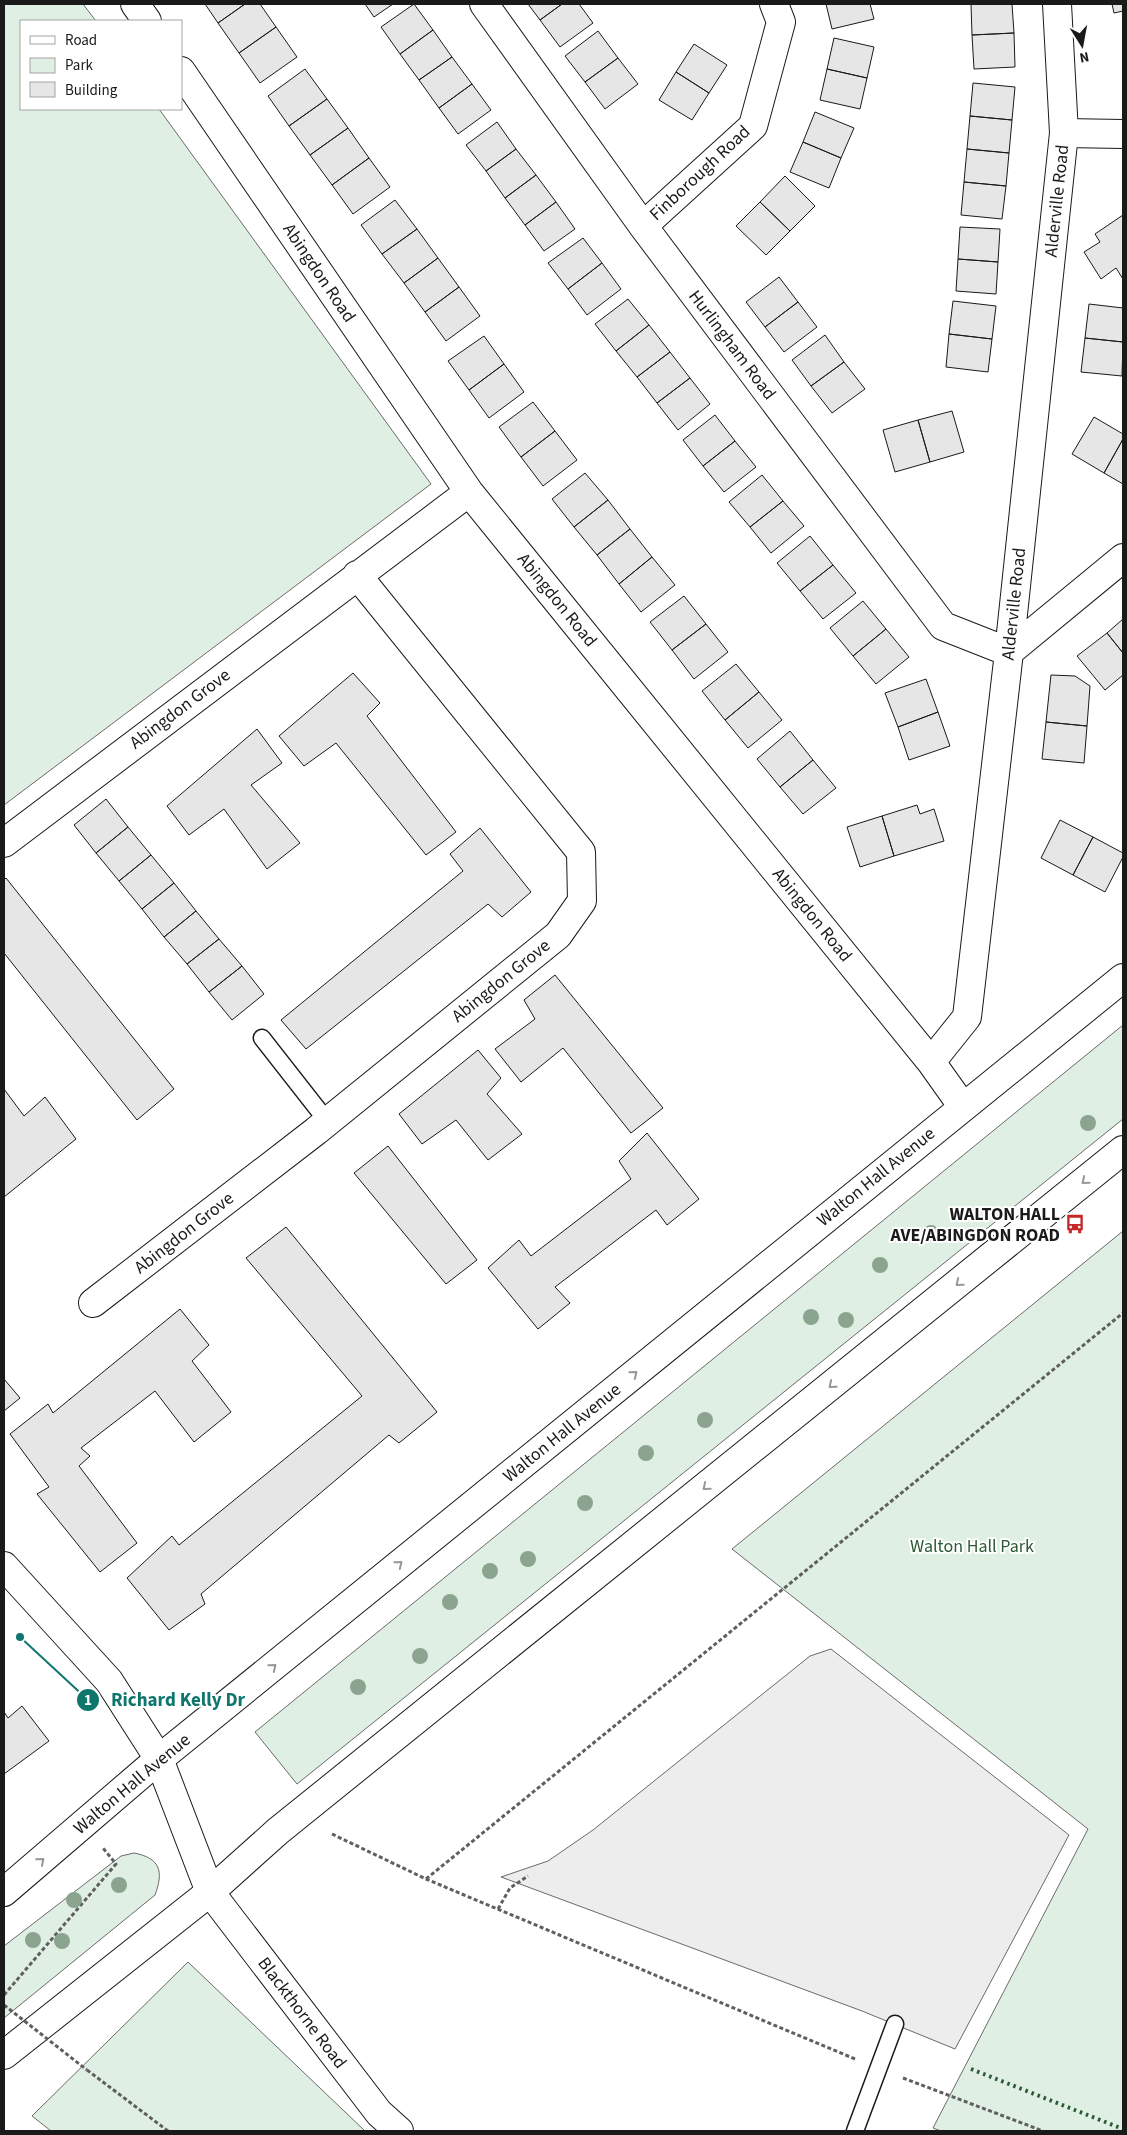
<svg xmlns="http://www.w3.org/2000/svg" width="1127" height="2135" font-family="'Source Sans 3',sans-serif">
<rect width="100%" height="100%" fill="#fff"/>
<path fill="#e0efe3" stroke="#6a6a6a" d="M 4,4 L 83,4 L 96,21 L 21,21 L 21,109 L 159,109 L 431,484 L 4,805 Z
M 1123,1025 L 1123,1119 L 297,1784 L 255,1732 Z
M 1123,1231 L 1123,2131 L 941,2131 L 933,2128 L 1088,1829 L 732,1549 Z
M 134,1853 C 160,1858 164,1871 155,1895 L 4,2018 L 4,1946 L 121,1856 Z
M 188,1962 L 365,2131 L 51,2131 L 32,2116 Z"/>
<path fill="#ededed" stroke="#6a6a6a" d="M 831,1649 L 1069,1835 L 955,2049 L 862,2011 L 501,1877 L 548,1861 L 593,1830 L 810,1656 Z"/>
<path fill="#e6e6e6" stroke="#1a1a1a" d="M 205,4 L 245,4 L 218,23 Z
M 245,4 L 260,4 L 276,27 L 239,53 L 218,23 Z
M 365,4 L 393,4 L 374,17 Z
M 414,4 L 433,30 L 400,54 L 381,27 Z
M 528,4 L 562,4 L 540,20 Z
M 562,4 L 579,4 L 593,23 L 560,47 L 540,20 Z
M 826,4 L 870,4 L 874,19 L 832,29 Z
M 971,4 L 1012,4 L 1014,33 L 972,35 Z
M 1112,4 L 1123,4 L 1123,11 L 1114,13 Z
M 276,27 L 297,57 L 260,83 L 239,53 Z
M 433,30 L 452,57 L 419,80 L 400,54 Z
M 598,31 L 618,58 L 585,82 L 565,56 Z
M 1014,33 L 1015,67 L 974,69 L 972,35 Z
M 834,38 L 874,47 L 867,78 L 827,69 Z
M 694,44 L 727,65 L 709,93 L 676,72 Z
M 452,57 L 472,84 L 439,108 L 419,80 Z
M 618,58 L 638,84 L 605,109 L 585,82 Z
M 305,69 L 327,99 L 289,126 L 268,96 Z
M 827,69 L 867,78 L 860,109 L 820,100 Z
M 676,72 L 709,93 L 692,120 L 659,100 Z
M 973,83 L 1015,87 L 1012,120 L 970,116 Z
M 472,84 L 491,110 L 458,134 L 439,108 Z
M 327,99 L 348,128 L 310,155 L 289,126 Z
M 815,112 L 854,128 L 841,158 L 803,142 Z
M 970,116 L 1012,120 L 1009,153 L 967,149 Z
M 497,122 L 516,149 L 486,171 L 466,145 Z
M 348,128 L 369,158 L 332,185 L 310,155 Z
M 803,142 L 841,158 L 829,188 L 790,172 Z
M 516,149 L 536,175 L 505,198 L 486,171 Z
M 967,149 L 1009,153 L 1006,186 L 964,182 Z
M 369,158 L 390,187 L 353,214 L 332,185 Z
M 536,175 L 556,202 L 525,225 L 505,198 Z
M 785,176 L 815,206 L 790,231 L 760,202 Z
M 964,182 L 1006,186 L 1002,219 L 961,215 Z
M 395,200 L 417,229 L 382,254 L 361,225 Z
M 556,202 L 575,229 L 544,251 L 525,225 Z
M 760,202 L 790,231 L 766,255 L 736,226 Z
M 1123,215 L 1123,279 L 1116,268 L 1101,279 L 1084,252 L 1100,242 L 1095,234 Z
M 960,227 L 1000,229 L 998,262 L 958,259 Z
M 417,229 L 438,258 L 404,283 L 382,254 Z
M 583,238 L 602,263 L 568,289 L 548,263 Z
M 438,258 L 459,287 L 425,312 L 404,283 Z
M 958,259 L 998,262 L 996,294 L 956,291 Z
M 602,263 L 621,289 L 587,315 L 568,289 Z
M 779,277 L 798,302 L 765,327 L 746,302 Z
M 459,287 L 480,316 L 446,341 L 425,312 Z
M 628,299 L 649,325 L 616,351 L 595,324 Z
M 953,301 L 996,306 L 992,339 L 949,334 Z
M 798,302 L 817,327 L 784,352 L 765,327 Z
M 1089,304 L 1123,308 L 1123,342 L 1085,338 Z
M 649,325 L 670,352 L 637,377 L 616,351 Z
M 949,334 L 992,339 L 988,372 L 946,367 Z
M 825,335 L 844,362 L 811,386 L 792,360 Z
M 484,336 L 504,364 L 469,390 L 448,361 Z
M 1085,338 L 1123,342 L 1122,376 L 1081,372 Z
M 670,352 L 690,378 L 657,403 L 637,377 Z
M 844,362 L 865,389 L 832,413 L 811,386 Z
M 504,364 L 524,392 L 489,418 L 469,390 Z
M 690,378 L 710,404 L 678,430 L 657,403 Z
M 533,402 L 555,431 L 521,457 L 499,427 Z
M 952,411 L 964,452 L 930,462 L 918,420 Z
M 715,415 L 735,441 L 703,466 L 683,440 Z
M 1094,417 L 1123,434 L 1123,439 L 1104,473 L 1072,454 Z
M 918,420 L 930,462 L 895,472 L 883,430 Z
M 555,431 L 577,460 L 543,486 L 521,457 Z
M 1123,439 L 1123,484 L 1104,473 Z
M 735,441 L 756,467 L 724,492 L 703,466 Z
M 585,473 L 608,500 L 574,527 L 552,499 Z
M 762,475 L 783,501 L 750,527 L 729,502 Z
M 608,500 L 630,529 L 597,555 L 574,527 Z
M 783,501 L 804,526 L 771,553 L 750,527 Z
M 630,529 L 652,557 L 619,584 L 597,555 Z
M 810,536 L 833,565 L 800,591 L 777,563 Z
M 652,557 L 675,585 L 641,612 L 619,584 Z
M 833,565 L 856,593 L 823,619 L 800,591 Z
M 684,596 L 706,624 L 672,650 L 650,622 Z
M 863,601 L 886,629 L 853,656 L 830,628 Z
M 1123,619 L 1123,653 L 1107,633 Z
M 706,624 L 728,652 L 694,679 L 672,650 Z
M 886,629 L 909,657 L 876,684 L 853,656 Z
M 1107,633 L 1123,653 L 1123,675 L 1105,690 L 1077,656 Z
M 736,664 L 759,692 L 725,720 L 702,691 Z
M 353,673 L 380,703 L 367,716 L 456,832 L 426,855 L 336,743 L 304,766 L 279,736 Z
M 1051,675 L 1075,676 L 1090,686 L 1087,726 L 1046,722 Z
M 926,679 L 938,712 L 898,727 L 885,693 Z
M 759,692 L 782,720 L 748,748 L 725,720 Z
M 938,712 L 950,746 L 909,760 L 898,727 Z
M 1046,722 L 1087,726 L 1084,763 L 1042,759 Z
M 257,729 L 282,763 L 251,785 L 300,843 L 267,869 L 224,809 L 189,835 L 167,806 Z
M 790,731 L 813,760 L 780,787 L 757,759 Z
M 813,760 L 836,788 L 803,814 L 780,787 Z
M 106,799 L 128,827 L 96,853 L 74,825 Z
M 917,805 L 920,814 L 934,809 L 944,841 L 894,856 L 882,816 Z
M 882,816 L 894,856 L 860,867 L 847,827 Z
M 1060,820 L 1093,837 L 1073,875 L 1041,858 Z
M 128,827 L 151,855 L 119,881 L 96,853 Z
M 480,828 L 531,892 L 502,917 L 488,904 L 306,1049 L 281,1020 L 463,871 L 450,854 Z
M 1093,837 L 1123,853 L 1123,857 L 1105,892 L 1073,875 Z
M 151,855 L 174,883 L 142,909 L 119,881 Z
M 6,878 L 174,1089 L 137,1120 L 4,953 L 4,880 Z
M 174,883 L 196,911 L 164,937 L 142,909 Z
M 196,911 L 219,939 L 187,964 L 164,937 Z
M 219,939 L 242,966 L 209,992 L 187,964 Z
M 242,966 L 264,994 L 232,1020 L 209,992 Z
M 555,975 L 663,1108 L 631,1133 L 563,1048 L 521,1082 L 495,1049 L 535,1019 L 524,1000 Z
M 478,1050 L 501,1078 L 487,1094 L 522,1134 L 488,1160 L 456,1120 L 422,1144 L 399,1114 Z
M 4,1089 L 24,1116 L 45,1097 L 76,1139 L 4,1197 Z
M 647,1133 L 699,1199 L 667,1225 L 656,1210 L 555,1287 L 570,1303 L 538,1329 L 488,1268 L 519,1240 L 531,1256 L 631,1179 L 619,1161 Z
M 388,1146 L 477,1260 L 446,1284 L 354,1173 Z
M 286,1227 L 437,1412 L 399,1443 L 389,1435 L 201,1594 L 205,1604 L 169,1630 L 127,1578 L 172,1536 L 179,1545 L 362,1396 L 246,1258 Z
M 180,1309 L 209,1345 L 192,1361 L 231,1412 L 194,1442 L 155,1391 L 81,1448 L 90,1456 L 79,1466 L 137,1543 L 100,1572 L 37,1494 L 49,1487 L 10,1434 L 48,1404 L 53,1413 Z
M 4,1379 L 20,1398 L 4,1411 Z
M 22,1706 L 49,1741 L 4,1774 L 4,1712 L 8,1718 Z"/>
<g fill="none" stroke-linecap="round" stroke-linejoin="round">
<defs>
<path id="lane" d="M 262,1038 L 327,1121
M 855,2131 L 895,2024"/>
<path id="street" d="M 135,4 L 147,21
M 484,4 L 643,226 L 943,626 L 1009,652 L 1123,558
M 181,71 L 469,492 L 931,1062 L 963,1107
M 1064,133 L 1123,134
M 643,226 L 753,126 L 781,22 L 774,4
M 4,843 L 469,492
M 931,1062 L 967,1017 L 1009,652 L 1064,133 L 1057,4
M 93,1303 L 316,1131 L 558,935 L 582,901 L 581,852 L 357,575
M 4,1566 L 109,1681 L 159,1759 L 210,1892 L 379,2113 L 399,2131"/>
<path id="highway" d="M 4,1892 L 159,1759 L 1123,978
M 4,2055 L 210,1892 L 278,1831 L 1123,1150"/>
</defs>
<use href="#lane" stroke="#1a1a1a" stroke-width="19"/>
<use href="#street" stroke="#1a1a1a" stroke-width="30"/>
<use href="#highway" stroke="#1a1a1a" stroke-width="30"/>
<path stroke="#5f5f5f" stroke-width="3" stroke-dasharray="4 2.5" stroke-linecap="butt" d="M 332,1834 L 426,1879 L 855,2059
M 426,1879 L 1123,1313
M 498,1909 L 510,1888 L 528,1876
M 4,1995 L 116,1864 L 103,1848
M 87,2070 L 168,2131
M 903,2078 L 1043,2131"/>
<use href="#lane" stroke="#fff" stroke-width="16"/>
<use href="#street" stroke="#fff" stroke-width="28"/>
<use href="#highway" stroke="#fff" stroke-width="28"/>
<path stroke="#5f5f5f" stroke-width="3" stroke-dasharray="4 2.5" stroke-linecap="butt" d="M 4,2005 L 87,2070"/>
<path stroke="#2b5a34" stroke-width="4" stroke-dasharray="2.5 4" stroke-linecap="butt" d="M 971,2069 L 1123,2129"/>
</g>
<g fill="#8aa48f">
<circle cx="1088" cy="1123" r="8"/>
<circle cx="931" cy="1233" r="8"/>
<circle cx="880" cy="1265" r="8"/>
<circle cx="811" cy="1317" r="8"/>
<circle cx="846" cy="1320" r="8"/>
<circle cx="705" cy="1420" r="8"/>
<circle cx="646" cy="1453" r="8"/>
<circle cx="585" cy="1503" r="8"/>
<circle cx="528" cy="1559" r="8"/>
<circle cx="490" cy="1571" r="8"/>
<circle cx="450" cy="1602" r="8"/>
<circle cx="420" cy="1656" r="8"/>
<circle cx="358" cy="1687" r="8"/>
<circle cx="119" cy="1885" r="8"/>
<circle cx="74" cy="1900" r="8"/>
<circle cx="33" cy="1940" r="8"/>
<circle cx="62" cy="1941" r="8"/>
</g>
<defs><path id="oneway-chevron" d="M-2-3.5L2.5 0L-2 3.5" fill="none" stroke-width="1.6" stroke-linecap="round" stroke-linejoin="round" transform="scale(1.25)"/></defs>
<g stroke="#989898">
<use href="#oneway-chevron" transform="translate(1085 1181) rotate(141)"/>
<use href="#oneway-chevron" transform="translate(959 1283) rotate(141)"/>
<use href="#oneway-chevron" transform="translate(634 1374) rotate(-39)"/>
<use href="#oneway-chevron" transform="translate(832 1385) rotate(141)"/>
<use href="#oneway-chevron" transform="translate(706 1487) rotate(141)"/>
<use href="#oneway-chevron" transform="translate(399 1564) rotate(-39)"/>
<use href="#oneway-chevron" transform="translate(273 1667) rotate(-39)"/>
<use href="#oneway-chevron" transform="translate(41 1861) rotate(-41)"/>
</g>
<defs>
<symbol id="bus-bare" viewBox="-9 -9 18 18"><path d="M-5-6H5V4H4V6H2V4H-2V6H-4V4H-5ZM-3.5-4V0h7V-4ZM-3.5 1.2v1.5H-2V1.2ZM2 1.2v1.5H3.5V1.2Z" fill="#c62828" stroke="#fff" stroke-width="2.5" paint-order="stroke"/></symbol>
</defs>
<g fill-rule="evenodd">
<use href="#bus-bare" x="1061" y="1210" width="28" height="28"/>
</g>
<g text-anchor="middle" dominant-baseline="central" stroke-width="4" stroke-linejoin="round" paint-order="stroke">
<g font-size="18" fill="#1a1a1a" stroke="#fff">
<text transform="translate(700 173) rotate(-43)">Finborough Road</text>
<text transform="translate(1057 201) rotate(-84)">Alderville Road</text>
<text transform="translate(319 273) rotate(56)">Abingdon Road</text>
<text transform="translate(732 345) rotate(53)">Hurlingham Road</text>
<text transform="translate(557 600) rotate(51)">Abingdon Road</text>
<text transform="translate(1014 604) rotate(-84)">Alderville Road</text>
<text transform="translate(180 709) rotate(-37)">Abingdon Grove</text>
<text transform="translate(812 915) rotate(51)">Abingdon Road</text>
<text transform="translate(501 981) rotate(-39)">Abingdon Grove</text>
<text transform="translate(876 1177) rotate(-39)">Walton Hall Avenue</text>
<text transform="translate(184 1233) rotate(-38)">Abingdon Grove</text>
<text transform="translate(562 1433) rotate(-39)">Walton Hall Avenue</text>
<text transform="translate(132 1784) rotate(-40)">Walton Hall Avenue</text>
<text transform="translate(302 2013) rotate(53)">Blackthorne Road</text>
</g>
<g font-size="18" font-weight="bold" fill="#1a1a1a" stroke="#fff" text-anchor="end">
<text x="1060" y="1214">WALTON HALL<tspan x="1060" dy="21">AVE/ABINGDON ROAD</tspan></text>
</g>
<g font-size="18" fill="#2b5a34" stroke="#fff">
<text x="972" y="1546">Walton Hall Park</text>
</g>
</g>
<path fill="none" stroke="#0f766e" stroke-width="2" d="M20 1637L88 1700"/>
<g fill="#0f766e" stroke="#fff" stroke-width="2">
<circle cx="20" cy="1637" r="5"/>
<circle cx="88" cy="1700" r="12"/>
</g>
<g font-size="15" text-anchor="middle" font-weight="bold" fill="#fff">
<text x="88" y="1705">1</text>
</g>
<g font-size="19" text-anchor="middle" font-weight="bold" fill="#0f766e" stroke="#fff" stroke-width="4" stroke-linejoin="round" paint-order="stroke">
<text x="178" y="1706">Richard Kelly Dr</text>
</g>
<rect width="1127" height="2135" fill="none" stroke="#1a1a1a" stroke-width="10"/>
<rect x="20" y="20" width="162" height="90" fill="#ffffff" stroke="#a3a3a3"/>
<rect x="30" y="36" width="25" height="8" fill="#ffffff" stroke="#a3a3a3"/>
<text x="65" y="45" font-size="15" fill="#1a1a1a">Road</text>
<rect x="30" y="58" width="25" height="15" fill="#e0efe3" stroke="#a3a3a3"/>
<text x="65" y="70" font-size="15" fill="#1a1a1a">Park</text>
<rect x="30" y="82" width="25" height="15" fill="#e6e6e6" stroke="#a3a3a3"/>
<text x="65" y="95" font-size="15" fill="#1a1a1a">Building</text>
<g transform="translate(1082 45) rotate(169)" stroke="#ffffff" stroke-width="4" paint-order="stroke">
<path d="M0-4L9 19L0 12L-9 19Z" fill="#1a1a1a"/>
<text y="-8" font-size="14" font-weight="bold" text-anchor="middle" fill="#1a1a1a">N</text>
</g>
</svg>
